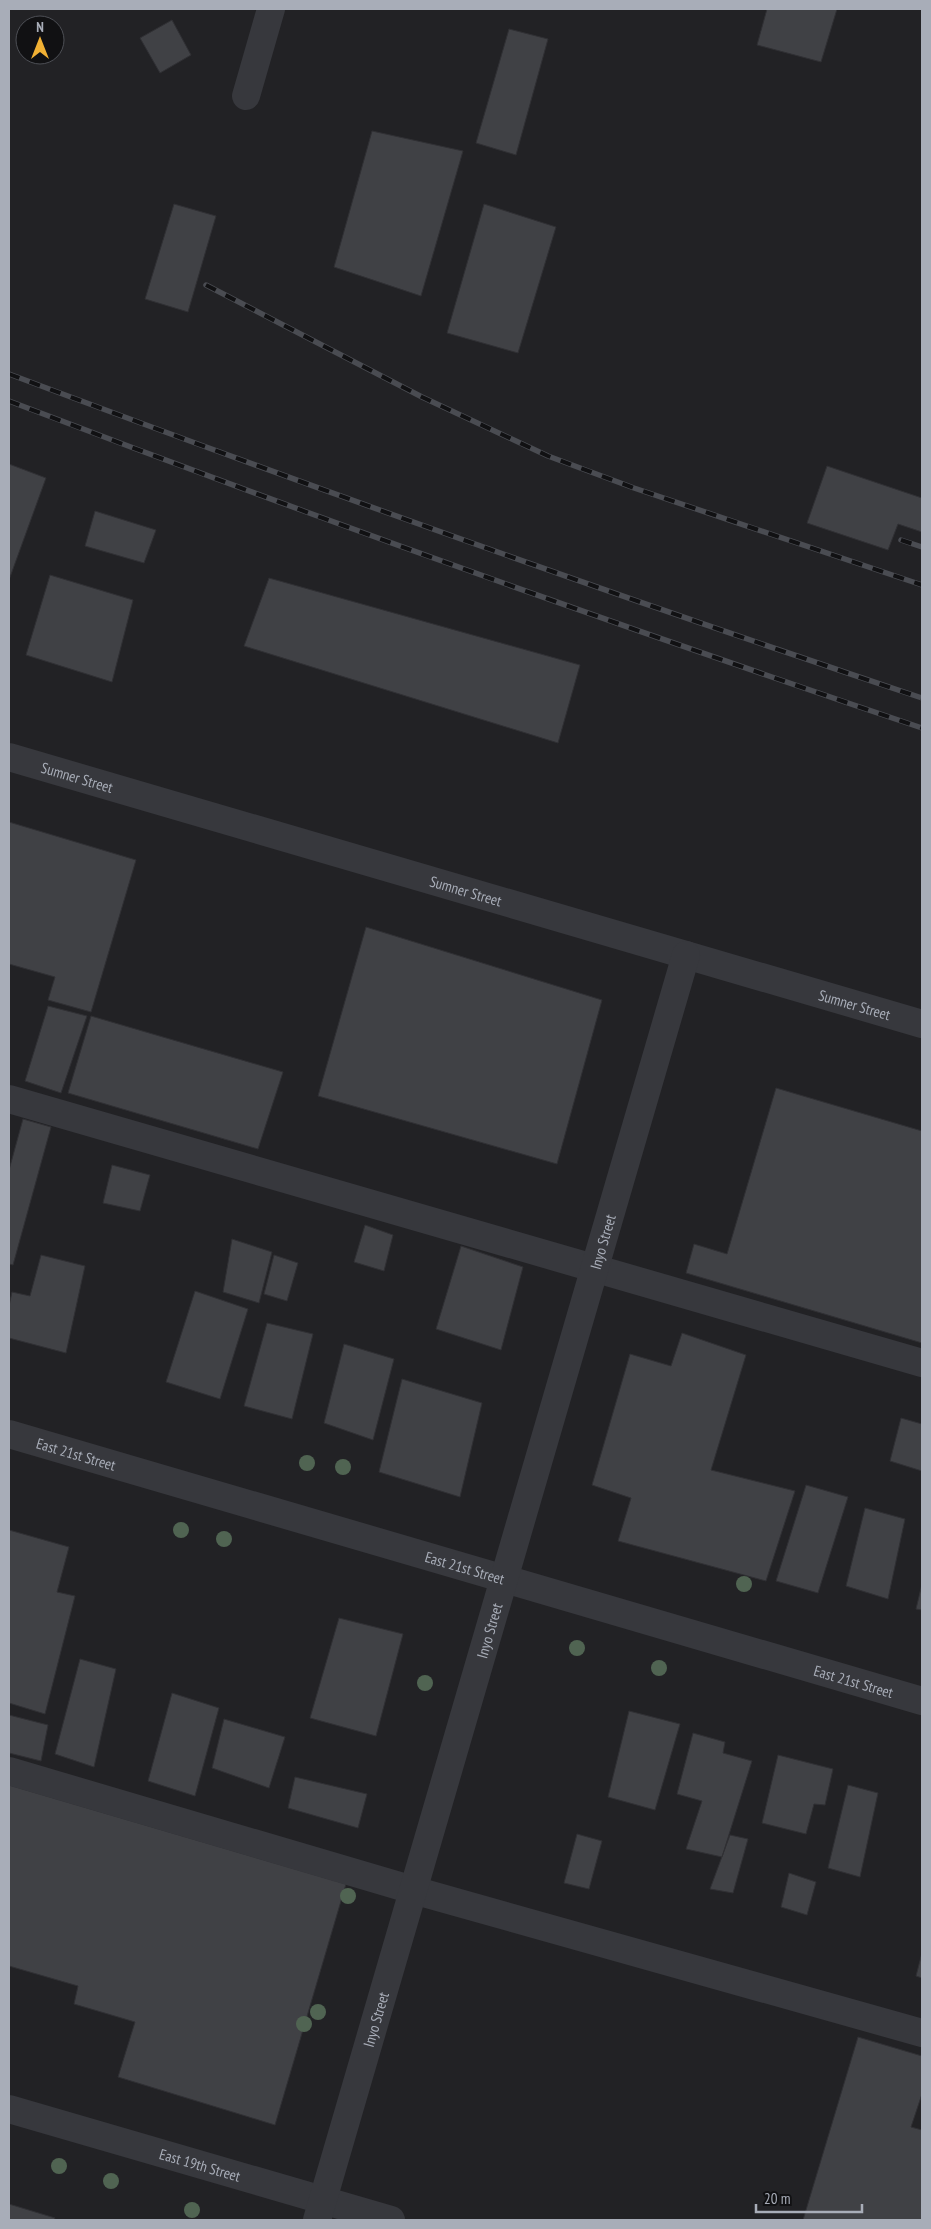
<svg xmlns="http://www.w3.org/2000/svg" width="931" height="2229" font-family="'PT Sans Narrow',sans-serif">
<rect width="100%" height="100%" fill="#161618"/>
<path fill="#222225" fill-rule="evenodd" d="M 9,9 L 922,9 L 922,2220 L 9,2220 ZM 25,25 L 55,25 L 55,55 L 25,55 Z"/>
<path fill="#404145" stroke="#303034" d="M 767,9 L 837,9 L 821,62 L 757,45 Z
M 172,20 L 191,55 L 160,73 L 140,38 Z
M 509,29 L 548,39 L 516,155 L 476,143 Z
M 372,131 L 463,151 L 421,296 L 334,267 Z
M 174,204 L 216,216 L 188,312 L 145,299 Z
M 484,204 L 556,227 L 518,353 L 447,333 Z
M 9,464 L 46,478 L 9,580 Z
M 827,466 L 922,498 L 922,532 L 898,524 L 888,550 L 807,523 Z
M 95,511 L 156,530 L 144,563 L 85,546 Z
M 50,575 L 133,600 L 112,682 L 26,655 Z
M 269,578 L 580,665 L 558,743 L 244,646 Z
M 9,822 L 136,860 L 91,1012 L 48,1000 L 55,977 L 9,964 Z
M 366,927 L 602,1000 L 557,1164 L 318,1096 Z
M 48,1006 L 87,1016 L 61,1093 L 25,1081 Z
M 91,1016 L 283,1072 L 258,1149 L 68,1093 Z
M 776,1088 L 922,1131 L 922,1343 L 686,1273 L 694,1244 L 727,1254 Z
M 23,1119 L 51,1127 L 13,1265 L 9,1264 L 9,1170 Z
M 112,1165 L 150,1175 L 140,1211 L 103,1203 Z
M 365,1225 L 393,1235 L 384,1271 L 354,1262 Z
M 232,1239 L 272,1252 L 259,1303 L 223,1292 Z
M 461,1246 L 523,1267 L 501,1350 L 436,1329 Z
M 41,1255 L 85,1266 L 66,1353 L 9,1338 L 9,1306 L 12,1292 L 30,1296 Z
M 274,1255 L 298,1263 L 287,1301 L 264,1294 Z
M 195,1291 L 248,1309 L 220,1399 L 166,1382 Z
M 267,1323 L 313,1334 L 292,1419 L 244,1406 Z
M 682,1333 L 746,1355 L 711,1470 L 795,1491 L 766,1581 L 618,1541 L 631,1498 L 592,1485 L 630,1354 L 671,1366 Z
M 344,1344 L 394,1359 L 373,1440 L 324,1423 Z
M 402,1379 L 482,1403 L 460,1497 L 379,1472 Z
M 901,1418 L 922,1424 L 922,1471 L 890,1461 Z
M 806,1485 L 848,1497 L 818,1593 L 776,1581 Z
M 865,1508 L 905,1519 L 888,1599 L 846,1586 Z
M 9,1530 L 69,1547 L 57,1592 L 75,1596 L 45,1714 L 9,1703 Z
M 922,1584 L 922,1610 L 916,1609 Z
M 339,1618 L 403,1634 L 376,1736 L 310,1718 Z
M 80,1659 L 116,1669 L 94,1767 L 55,1754 Z
M 172,1693 L 219,1708 L 195,1796 L 148,1781 Z
M 629,1711 L 680,1724 L 655,1810 L 608,1797 Z
M 9,1715 L 48,1725 L 41,1761 L 9,1753 Z
M 224,1719 L 285,1737 L 269,1788 L 212,1768 Z
M 693,1733 L 725,1742 L 723,1753 L 752,1761 L 722,1857 L 686,1849 L 702,1801 L 677,1794 Z
M 778,1755 L 833,1769 L 825,1805 L 814,1804 L 806,1834 L 762,1823 Z
M 295,1777 L 367,1794 L 358,1828 L 288,1808 Z
M 9,1785 L 346,1884 L 275,2125 L 118,2077 L 135,2022 L 74,2004 L 78,1986 L 9,1966 Z
M 848,1785 L 878,1793 L 860,1877 L 828,1868 Z
M 577,1834 L 602,1841 L 589,1889 L 564,1883 Z
M 730,1835 L 748,1839 L 733,1893 L 710,1889 Z
M 789,1873 L 816,1882 L 807,1915 L 781,1907 Z
M 922,1953 L 922,1978 L 916,1976 Z
M 858,2037 L 922,2056 L 922,2094 L 911,2127 L 922,2130 L 922,2220 L 803,2220 Z
M 9,2204 L 55,2218 L 54,2220 L 9,2220 Z"/>
<g fill="none" stroke-linecap="round" stroke-linejoin="round">
<g stroke="#37383d" stroke-width="28">
<path d="M 246,96 L 271,9"/>
<path id="s1" d="M 9,757 L 922,1024"/>
<path d="M 9,1099 L 922,1363"/>
<path id="s2" d="M 9,1434 L 922,1701"/>
<path d="M 9,1771 L 413,1890 L 922,2033"/>
<path id="s3" d="M 9,2109 L 391,2220"/>
<path id="s4" d="M 317,2220 L 686,955"/>
</g>
<defs>
<path id="rail" d="M 206,285 L 422,397 L 548,456 L 634,488 L 922,585
M 9,374 C 311,487 616,596 922,698
M 9,401 C 311,516 616,625 922,728
M 901,540 L 922,547"/>
</defs>
<use href="#rail" stroke="#4a4c52" stroke-width="5.5"/>
<use href="#rail" stroke="#111113" stroke-width="4" stroke-dasharray="11" stroke-linecap="butt"/>
</g>
<g fill="#506452">
<circle cx="307" cy="1463" r="8"/>
<circle cx="343" cy="1467" r="8"/>
<circle cx="181" cy="1530" r="8"/>
<circle cx="224" cy="1539" r="8"/>
<circle cx="744" cy="1584" r="8"/>
<circle cx="577" cy="1648" r="8"/>
<circle cx="659" cy="1668" r="8"/>
<circle cx="425" cy="1683" r="8"/>
<circle cx="348" cy="1896" r="8"/>
<circle cx="318" cy="2012" r="8"/>
<circle cx="304" cy="2024" r="8"/>
<circle cx="59" cy="2166" r="8"/>
<circle cx="111" cy="2181" r="8"/>
<circle cx="192" cy="2210" r="8"/>
</g>
<g text-anchor="middle" dominant-baseline="central" stroke-width="4" stroke-linejoin="round" paint-order="stroke">
<g font-size="15" fill="#a8adb8" stroke="#111113">
<text stroke="none"><textPath href="#s1" startOffset="71">Sumner Street</textPath></text>
<text stroke="none"><textPath href="#s1" startOffset="476">Sumner Street</textPath></text>
<text stroke="none"><textPath href="#s1" startOffset="881">Sumner Street</textPath></text>
<text stroke="none"><textPath href="#s4" startOffset="1019">Inyo Street</textPath></text>
<text stroke="none"><textPath href="#s2" startOffset="70">East 21st Street</textPath></text>
<text stroke="none"><textPath href="#s2" startOffset="475">East 21st Street</textPath></text>
<text stroke="none"><textPath href="#s4" startOffset="614">Inyo Street</textPath></text>
<text stroke="none"><textPath href="#s2" startOffset="880">East 21st Street</textPath></text>
<text stroke="none"><textPath href="#s4" startOffset="209">Inyo Street</textPath></text>
<text stroke="none"><textPath href="#s3" startOffset="199">East 19th Street</textPath></text>
</g>
</g>
<rect width="931" height="2229" fill="none" stroke="#a8adb8" stroke-width="20"/>
<g transform="translate(40 40)"><circle r="24" fill="#111113" stroke="#4d4f55"/>
<path d="M0-4L9 19L0 12L-9 19Z" fill="#f2b134"/>
<text y="-8" font-size="14" font-weight="bold" text-anchor="middle" fill="#a8adb8">N</text>
</g>
<path d="M756 2204v8h106v-8" fill="none" stroke="#a8adb8" stroke-width="2.5"/>
<text x="764" y="2204" font-size="15" fill="#a8adb8" stroke="#111113" stroke-width="4" paint-order="stroke">20 m</text>
</svg>
